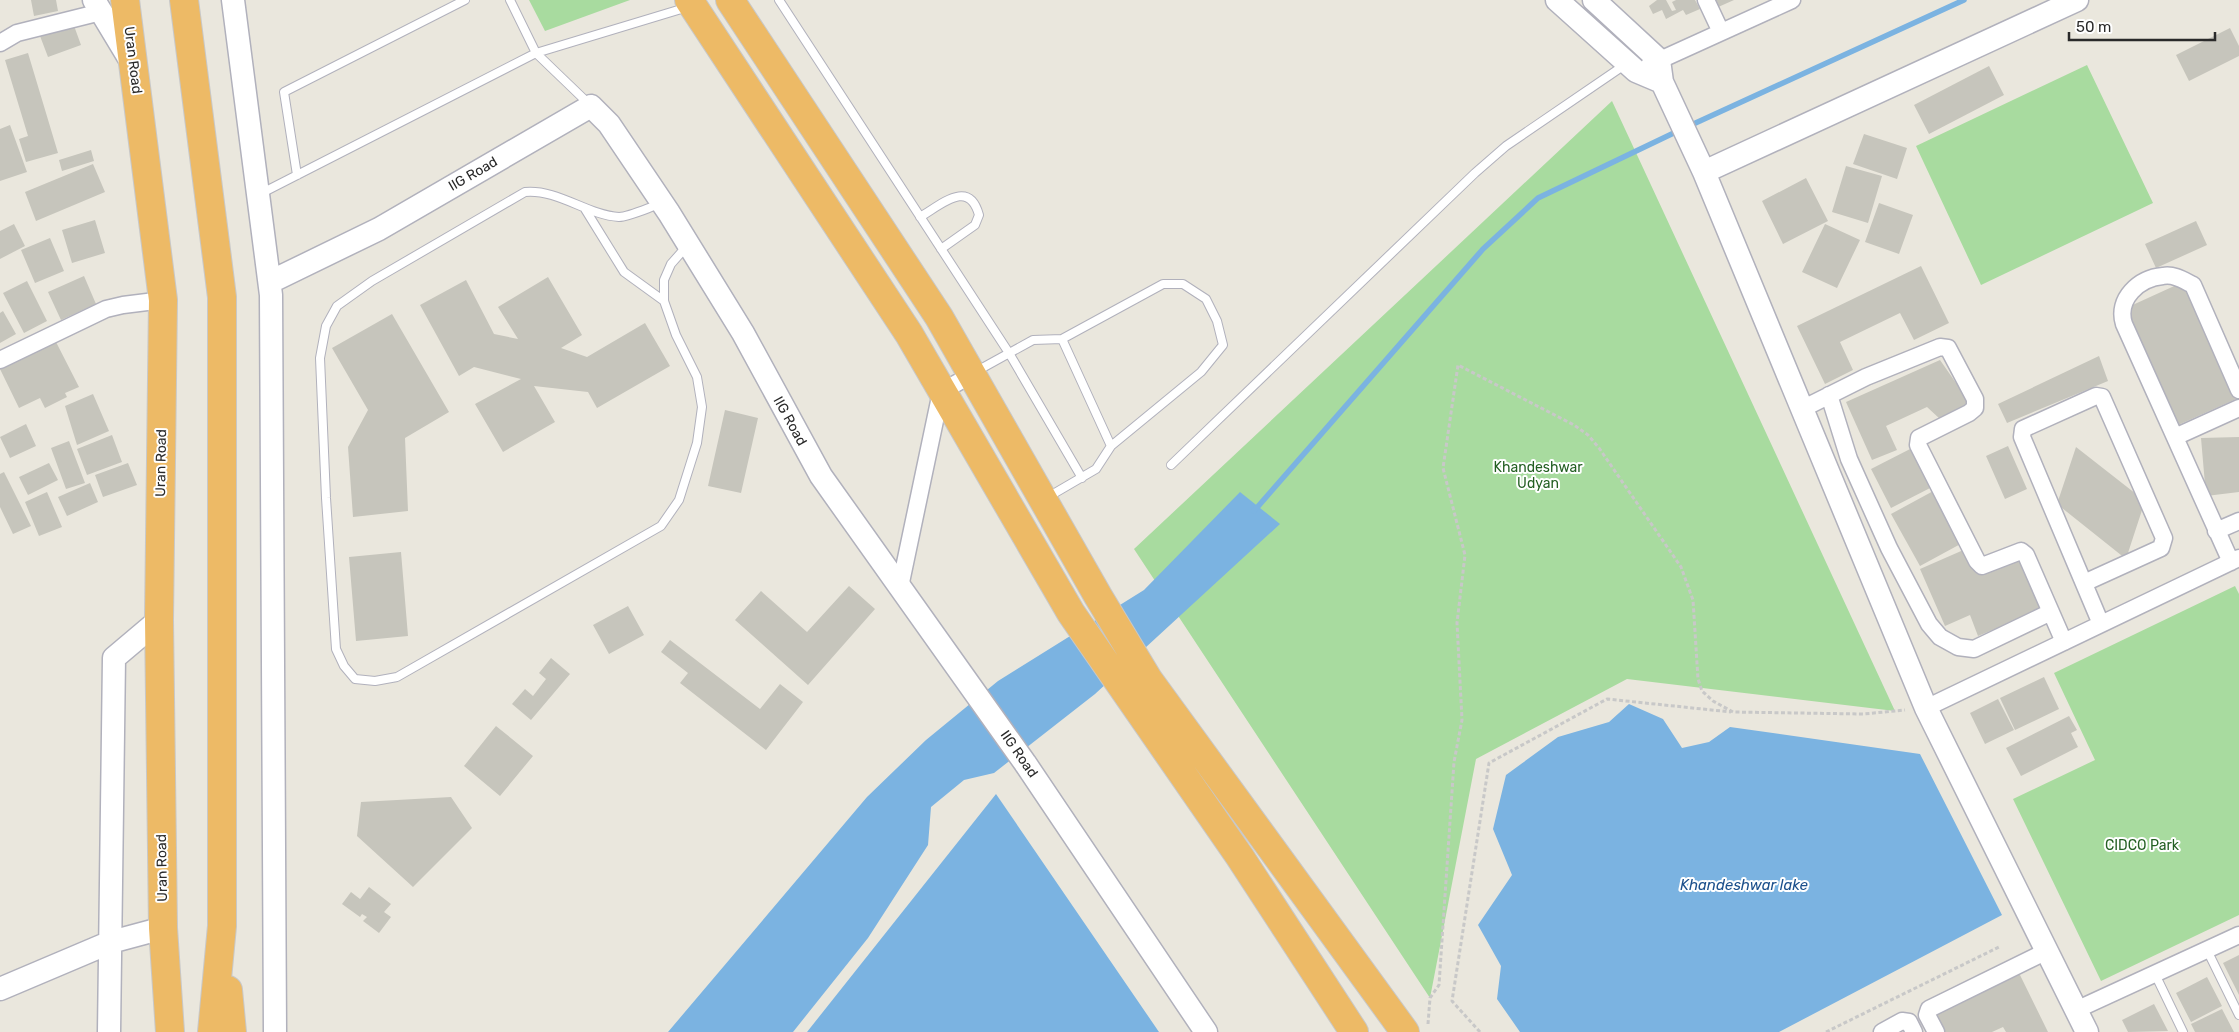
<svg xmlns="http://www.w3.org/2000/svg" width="2239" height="1032" font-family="Rubik,sans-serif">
<rect width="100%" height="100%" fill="#eae7dd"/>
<path fill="#a8db9f" d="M 529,0 L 630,0 L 545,31 Z
M 2087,65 L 2153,203 L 1981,285 L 1916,146 Z
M 1612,101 L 1895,711 L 1627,679 L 1476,759 L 1430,998 L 1134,549 Z
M 2235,586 L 2239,594 L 2239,915 L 2101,981 L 2013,799 L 2095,760 L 2054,673 Z"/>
<path fill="#7bb3e1" d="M 1240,492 L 1280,524 L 1095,694 L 994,773 L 964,780 L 931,807 L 928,845 L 868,938 L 793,1032 L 668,1032 L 867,797 L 926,740 L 998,681 L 1144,590 Z
M 1629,704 L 1663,719 L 1682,748 L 1709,742 L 1730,727 L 1920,754 L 2002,915 L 1779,1032 L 1520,1032 L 1497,999 L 1501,966 L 1478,925 L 1512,875 L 1493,829 L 1506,775 L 1558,737 L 1609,722 Z
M 996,794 L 1159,1032 L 807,1032 Z"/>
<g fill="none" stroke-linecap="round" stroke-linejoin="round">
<path stroke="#7bb3e1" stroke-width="5.5" d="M 1689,126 L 1964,0
M 1254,511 L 1483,249 L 1538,198 L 1680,130"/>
</g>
<path fill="#c6c5bc" d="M 31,0 L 56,0 L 58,11 L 34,16 Z
M 1657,0 L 1666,0 L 1672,11 L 1676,10 L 1672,2 L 1676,0 L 1695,0 L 1700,9 L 1686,15 L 1683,10 L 1666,19 L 1662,10 L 1653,14 L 1649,6 Z
M 1713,0 L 1734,0 L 1716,8 Z
M 73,23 L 81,45 L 48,57 L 40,36 Z
M 2230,28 L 2239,46 L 2239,56 L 2189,81 L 2176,55 Z
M 28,53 L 58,153 L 26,162 L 19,139 L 28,136 L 5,60 Z
M 1989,66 L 2004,95 L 1929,134 L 1914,105 Z
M 10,125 L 27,172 L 0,181 L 0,129 Z
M 1864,134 L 1907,148 L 1897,179 L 1853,164 Z
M 91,150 L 94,161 L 62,171 L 59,160 Z
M 93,164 L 105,192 L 36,221 L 25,192 Z
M 1846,166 L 1882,176 L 1868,223 L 1832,212 Z
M 1806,178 L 1828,221 L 1783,244 L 1762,201 Z
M 1879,203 L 1913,215 L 1899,254 L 1865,242 Z
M 95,220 L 105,253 L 72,263 L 62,230 Z
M 2196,221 L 2207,245 L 2156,268 L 2145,244 Z
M 14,224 L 25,246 L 0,259 L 0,231 Z
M 1825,224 L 1860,240 L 1837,288 L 1802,272 Z
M 50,238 L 64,271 L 35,283 L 21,250 Z
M 1921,266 L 1949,323 L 1914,340 L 1900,313 L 1840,342 L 1853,370 L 1825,384 L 1797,326 Z
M 84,276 L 96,304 L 61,320 L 48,292 Z
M 548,277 L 582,335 L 561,348 L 587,357 L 645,323 L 670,366 L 597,408 L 588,392 L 534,386 L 555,422 L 503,452 L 475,404 L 521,379 L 474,367 L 459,376 L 420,305 L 466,280 L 494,334 L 518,339 L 498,307 Z
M 27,281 L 47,321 L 24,333 L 3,293 Z
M 2183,282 L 2236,399 L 2178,425 L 2126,308 Z
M 3,311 L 16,334 L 0,343 L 0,313 Z
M 392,314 L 449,412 L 405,438 L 408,511 L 353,517 L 348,447 L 368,410 L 332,348 Z
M 56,342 L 79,387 L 65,393 L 67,397 L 45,408 L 40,398 L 19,408 L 0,369 Z
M 2099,356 L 2108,381 L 2007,423 L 1998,404 Z
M 1940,360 L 1970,403 L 1940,419 L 1927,407 L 1886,426 L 1897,450 L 1872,460 L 1846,402 Z
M 93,394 L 109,431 L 77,445 L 65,406 Z
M 725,410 L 758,418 L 741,493 L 708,486 Z
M 26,424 L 36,446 L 10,458 L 0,437 Z
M 112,435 L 122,462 L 87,475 L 77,449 Z
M 2239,437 L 2239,492 L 2206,496 L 2201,438 Z
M 69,441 L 85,483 L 66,489 L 51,448 Z
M 2008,446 L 2027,489 L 2005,499 L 1986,456 Z
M 1914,447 L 1934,486 L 1891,508 L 1871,469 Z
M 2076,447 L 2145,501 L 2126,559 L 2057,504 Z
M 49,463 L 58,480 L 28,495 L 19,477 Z
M 128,463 L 137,485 L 103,497 L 95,475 Z
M 4,472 L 31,526 L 13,534 L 0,507 L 0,474 Z
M 90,483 L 98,502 L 67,516 L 58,497 Z
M 1937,489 L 1966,541 L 1920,566 L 1891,514 Z
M 47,492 L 62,527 L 39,536 L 25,502 Z
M 1968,548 L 1980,575 L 2022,558 L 2043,609 L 1978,636 L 1970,615 L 1945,626 L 1920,569 Z
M 401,552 L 408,636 L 356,641 L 349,557 Z
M 849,586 L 875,609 L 808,685 L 735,620 L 761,591 L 807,632 Z
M 628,606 L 644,635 L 609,654 L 593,625 Z
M 670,640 L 760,709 L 780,684 L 803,702 L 766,750 L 680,683 L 688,673 L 661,652 Z
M 551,658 L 570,674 L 531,720 L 512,704 L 525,689 L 533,696 L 546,679 L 539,673 Z
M 2044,677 L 2059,709 L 2015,730 L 2000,698 Z
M 1998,699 L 2014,730 L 1985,744 L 1970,713 Z
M 2069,716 L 2077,730 L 2071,733 L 2078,747 L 2021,776 L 2006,748 Z
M 496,726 L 533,756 L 500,796 L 464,766 Z
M 451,797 L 472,828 L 413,887 L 357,836 L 361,802 Z
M 369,887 L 391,904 L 384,912 L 391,917 L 379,933 L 363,921 L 367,917 L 362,914 L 360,917 L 342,904 L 351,892 L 360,899 Z
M 2239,955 L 2239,995 L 2223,963 Z
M 2019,973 L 2048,1032 L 2006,1032 L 2003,1027 L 1992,1032 L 1942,1032 L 1932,1014 Z
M 2207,977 L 2222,1006 L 2191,1022 L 2176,993 Z
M 2154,1004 L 2168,1031 L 2128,1032 L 2122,1020 Z
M 2222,1009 L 2234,1032 L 2195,1032 L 2191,1024 Z"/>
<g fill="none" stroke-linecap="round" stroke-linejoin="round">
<defs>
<path id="lane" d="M 510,0 L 536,53 L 589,104
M 779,0 L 1009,353 L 1082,478
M 297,175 L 284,92 L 465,0
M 260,194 L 536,53 L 688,7
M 660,204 C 650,207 629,217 619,217 C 587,215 558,189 525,192 L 372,281 L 337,306 L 326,326 L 320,358 L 326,498 L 336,649 L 344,666 L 355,679 L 375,681 L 397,677 L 661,526 L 679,500 L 697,443 L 702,407 L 697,377 L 676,335 L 664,301 L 664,280 L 671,264 L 686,247
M 585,209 L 624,272 L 664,301
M 920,217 C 941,205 969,178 979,215 L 975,225 L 941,249
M 1062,339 L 1163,284 L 1183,284 L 1206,299 L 1217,321 L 1223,345 L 1201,372 L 1111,446
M 975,372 L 1033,340 L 1062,339 L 1111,446 L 1096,469 L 1048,497
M 1171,465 L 1475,173 L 1506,146 L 1626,64
M 2207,950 L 2239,1015
M 2155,974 L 2183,1032"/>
<path id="street" d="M 1706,0 L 1721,32
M 0,43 L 17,33 L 101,12
M 1649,65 L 1792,0
M 0,360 L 106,309 L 123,305 L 163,300
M 1829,395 L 1849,459 L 1889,548 L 1929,624 L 1940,637 L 1958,647 L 1974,649 L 2051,612
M 1802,409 L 1866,377 L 1940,347 L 1948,348 L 1975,399 L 1975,408 L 1969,413 L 1919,438 L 1918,445 L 1977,561 L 1982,566 L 2021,551 L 2026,555 L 2064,642
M 2175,437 L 2239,408
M 2216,531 L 2239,521
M 2231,562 L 2124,324 C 2116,299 2139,278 2163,276 C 2174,274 2183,280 2193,285 L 2239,390
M 2084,583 L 2161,548 L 2164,538 L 2102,397 L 2096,396 L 2023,429 L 2022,437 L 2101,624
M 900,587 L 941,392 L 971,375
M 1926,708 L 2239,558
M 2076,1010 L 2239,935
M 1882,1032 L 1902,1021 L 1909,1022 L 1914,1032
M 1936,1032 L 1927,1015 L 1929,1009 L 2047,951"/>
<path id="secondary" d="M 94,0 L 132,63
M 233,0 L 271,295 L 275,1032
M 1557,0 L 1636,71 L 1662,82
M 1594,0 L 1659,60 L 1662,82 L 1704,172 L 1926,708 L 2087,1032
M 1704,172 L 2077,0
M 270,282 L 379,229 L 591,106 L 609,124 L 669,213 L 743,333 L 821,476 L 1025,763 L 1206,1032
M 0,989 L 111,942 L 163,928
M 109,1032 L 114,658 L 159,620"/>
<path id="highway" d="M 125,0 L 163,300 L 159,620 L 163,928 L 170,1032
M 184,0 L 222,297 L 222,926 L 212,1032
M 689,0 L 909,334 L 1071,613 L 1240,857 L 1354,1032
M 730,0 L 939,317 L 1098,596 L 1148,679 L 1405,1032
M 228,990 L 232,1032"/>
</defs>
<use href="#lane" stroke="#b1b1bc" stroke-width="10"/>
<use href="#street" stroke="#b1b1bc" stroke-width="19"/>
<use href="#secondary" stroke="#b1b1bc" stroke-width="25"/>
<use href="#highway" stroke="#c8c8c8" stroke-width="30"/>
<path stroke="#c8c8c8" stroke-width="3" stroke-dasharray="4 2.5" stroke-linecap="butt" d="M 1428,1024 L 1430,998 L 1439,985 L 1454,762 L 1462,720 L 1457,623 L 1465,555 L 1443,468 L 1458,365 L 1574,425 L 1588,435 L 1599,448 L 1681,567 L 1693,600 L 1698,679 L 1702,691 L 1713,701 L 1733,712 L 1864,714 L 1905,710
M 1480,1032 L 1452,1001 L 1489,763 L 1607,699 L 1731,712
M 1826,1032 L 2001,946"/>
<use href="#lane" stroke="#fff" stroke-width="8"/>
<use href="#street" stroke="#fff" stroke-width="16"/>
<use href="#secondary" stroke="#fff" stroke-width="22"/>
<use href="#highway" stroke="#edba66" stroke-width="28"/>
</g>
<g text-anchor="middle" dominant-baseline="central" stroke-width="4" stroke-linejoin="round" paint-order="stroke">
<g font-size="14" fill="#2a2a2a" stroke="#fff">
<text transform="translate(133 60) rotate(83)">Uran Road</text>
<text transform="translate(473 174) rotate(-30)">IIG Road</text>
<text transform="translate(790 421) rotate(61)">IIG Road</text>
<text transform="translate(161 463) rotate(-89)">Uran Road</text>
<text transform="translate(1019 754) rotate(55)">IIG Road</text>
<text transform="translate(162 868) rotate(-91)">Uran Road</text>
</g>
<g font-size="14" fill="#235f22" stroke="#fff">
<text x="1538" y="467">Khandeshwar<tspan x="1538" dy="16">Udyan</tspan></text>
<text x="2142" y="845">CIDCO Park</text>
</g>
<g font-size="15" font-style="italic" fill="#1c508c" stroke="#fff">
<text x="1744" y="885">Khandeshwar lake</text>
</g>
</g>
<path d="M2069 32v8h146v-8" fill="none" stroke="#2a2a2a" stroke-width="2.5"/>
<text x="2076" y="32" font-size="15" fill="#2a2a2a" stroke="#ffffff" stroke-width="4" paint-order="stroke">50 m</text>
</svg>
